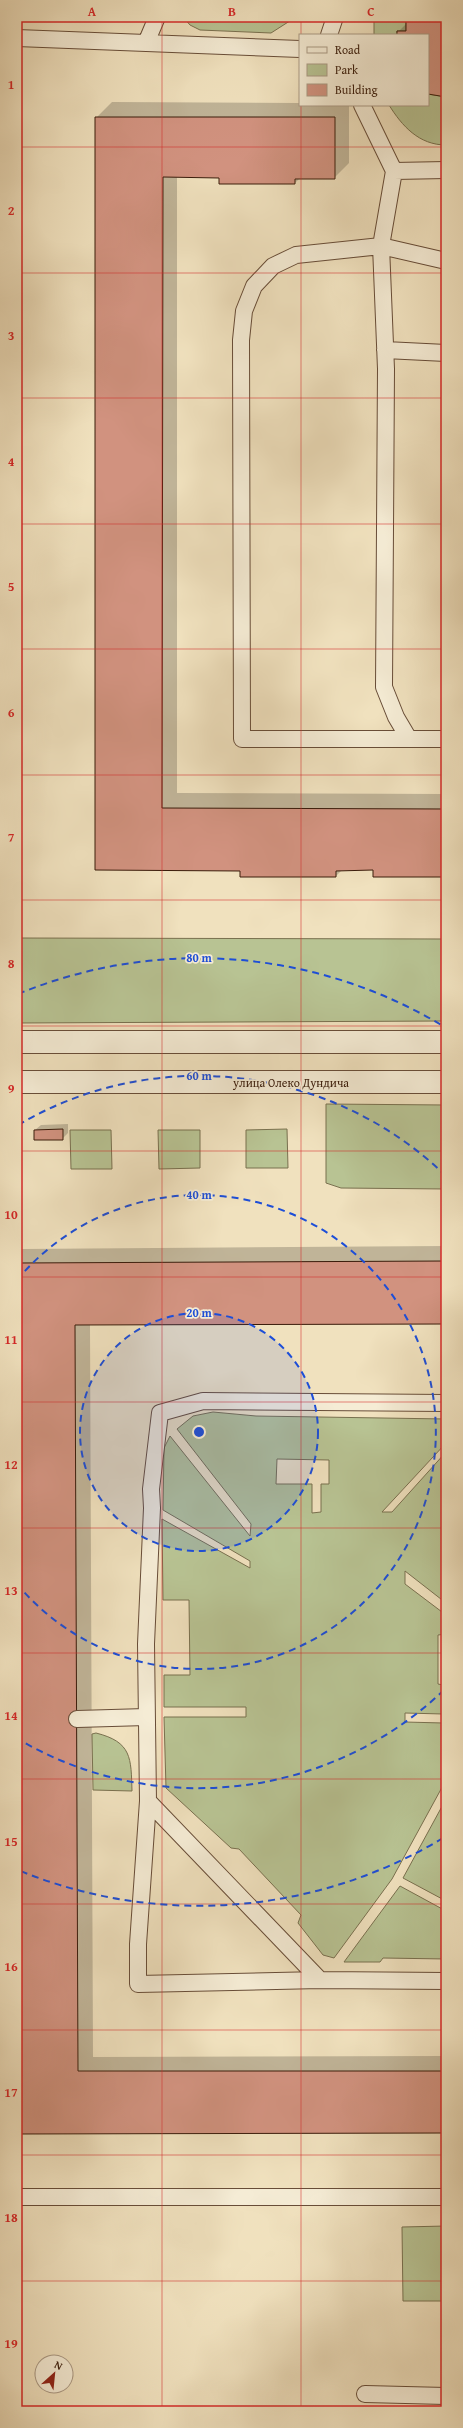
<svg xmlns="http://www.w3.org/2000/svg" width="463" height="2428" font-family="'Gentium Book Plus',serif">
<rect width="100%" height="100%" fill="#f0e1be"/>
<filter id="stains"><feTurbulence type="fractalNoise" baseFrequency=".005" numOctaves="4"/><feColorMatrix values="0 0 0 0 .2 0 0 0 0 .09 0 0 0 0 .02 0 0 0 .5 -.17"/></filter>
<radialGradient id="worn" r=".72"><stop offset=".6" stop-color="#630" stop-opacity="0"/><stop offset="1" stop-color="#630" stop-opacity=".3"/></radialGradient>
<path fill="#b8c393" stroke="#79704f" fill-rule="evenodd" d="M 183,17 L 296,17 L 271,33 L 200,30 L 190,25 Z
M 374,17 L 406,17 L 406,31 L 397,31 L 397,35 L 374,35 Z
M 428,94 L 446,97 L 446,145 C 419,145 402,126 389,105 L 428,105 Z
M 17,938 L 446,939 L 446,1021 L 17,1023 Z
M 326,1104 L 446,1105 L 446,1189 L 341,1188 L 326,1183 Z
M 287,1129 L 288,1168 L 246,1168 L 246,1130 Z
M 70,1130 L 111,1130 L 112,1169 L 71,1169 Z
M 158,1130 L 200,1130 L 200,1168 L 159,1169 Z
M 213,1412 L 256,1416 L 446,1419 L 446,1443 L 382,1512 L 392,1512 L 446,1452 L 446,1603 L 405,1571 L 405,1584 L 446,1615 L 446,1634 L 438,1635 L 438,1684 L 443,1685 L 443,1714 L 405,1713 L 405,1722 L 443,1723 L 443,1753 L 446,1753 L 446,1780 L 392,1879 L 334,1958 L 323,1955 L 298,1923 L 301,1915 L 239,1849 L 231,1848 L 166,1788 L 164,1717 L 246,1717 L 246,1707 L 164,1707 L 164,1675 L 190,1675 L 189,1600 L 163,1600 L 162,1519 L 250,1568 L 250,1561 L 163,1510 L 164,1448 L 170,1436 L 250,1536 L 251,1524 L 177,1429 L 193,1416 ZM 277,1459 L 329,1460 L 329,1484 L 321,1484 L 321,1512 L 312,1513 L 312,1484 L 276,1484 Z
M 96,1733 C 132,1742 131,1758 132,1791 L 93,1790 L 92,1734 Z
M 446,1799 L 446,1901 L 403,1878 Z
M 400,1886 L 446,1911 L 446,1959 L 383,1958 L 380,1962 L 344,1962 Z
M 446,2226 L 446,2301 L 403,2301 L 402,2227 Z"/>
<path fill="#0003" d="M 407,17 L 446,17 L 446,96 L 428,93 L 428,35 L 398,35 L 398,32 L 407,23 Z
M 112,102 L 300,103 L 300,105 L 349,105 L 349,163 L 334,178 L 300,178 L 295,183 L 220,177 L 177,176 L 177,793 L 446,794 L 446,876 L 374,869 L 342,870 L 336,876 L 241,870 L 96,869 L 96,118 Z
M 68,1124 L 68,1133 L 62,1139 L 35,1130 L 41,1125 Z
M 446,1246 L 446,1323 L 90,1324 L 93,2057 L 446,2056 L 446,2132 L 17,2133 L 17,1253 L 21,1249 Z"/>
<path fill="#d1927f" stroke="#3a1c0b" d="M 406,17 L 446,17 L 446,97 L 428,94 L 428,35 L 397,35 L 397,31 L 406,31 Z
M 95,117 L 335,117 L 335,179 L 295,179 L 295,184 L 219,184 L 219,178 L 163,177 L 162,808 L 446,809 L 446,877 L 373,877 L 373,870 L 336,871 L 336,877 L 240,877 L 240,871 L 95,870 Z
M 63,1129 L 63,1140 L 34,1140 L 34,1130 Z
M 446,1261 L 446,1324 L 75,1325 L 78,2071 L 446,2071 L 446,2133 L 17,2134 L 17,1263 Z
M 443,1641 L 446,1641 L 446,1680 L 443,1680 Z"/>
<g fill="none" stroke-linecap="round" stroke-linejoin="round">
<defs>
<path id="service" d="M 329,35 L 335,17
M 17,38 L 300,49
M 146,43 L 157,17
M 362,105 L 394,171 L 381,246 L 386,369 L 384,687 L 396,717 L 409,739
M 394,171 L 446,170
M 446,261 L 381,246 L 296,255 L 273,266 L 254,286 L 244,311 L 241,340 L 242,739 L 446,739
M 385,350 L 446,353
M 446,1403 L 203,1401 L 160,1413 L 151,1489 L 152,1508 L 146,1644 L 148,1801 L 138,1944 L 138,1984 L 320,1980 L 446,1981
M 77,1719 L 146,1717
M 148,1801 L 320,1980
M 17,2197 L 446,2197
M 365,2394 L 446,2396"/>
<path id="tertiary" d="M 17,1042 L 446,1042
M 17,1082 L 446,1082"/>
</defs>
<use href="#service" stroke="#684d38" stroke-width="18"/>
<use href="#tertiary" stroke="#684d38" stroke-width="24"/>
<use href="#service" stroke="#f5ecd5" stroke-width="16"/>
<use href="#tertiary" stroke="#f5ecd5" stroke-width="22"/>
</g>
<path fill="none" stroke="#d62828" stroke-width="1" stroke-opacity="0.55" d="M 162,17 L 162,2411M 301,17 L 301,35M 301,105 L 301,2411M 17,147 L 446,147M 17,273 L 446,273M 17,398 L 446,398M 17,524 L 446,524M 17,649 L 446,649M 17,775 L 446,775M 17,900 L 446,900M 17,1026 L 446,1026M 17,1151 L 446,1151M 17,1277 L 446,1277M 17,1402 L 446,1402M 17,1528 L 446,1528M 17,1653 L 446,1653M 17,1779 L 446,1779M 17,1904 L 446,1904M 17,2030 L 446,2030M 17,2155 L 446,2155M 17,2281 L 446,2281"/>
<circle cx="199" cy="1432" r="119" fill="#1d4ed8" fill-opacity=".12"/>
<g fill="none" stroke="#1d4ed8" stroke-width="2" stroke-dasharray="7 5">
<circle cx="199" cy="1432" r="119"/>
<path d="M17 1280A237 237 0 1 1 17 1584"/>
<path d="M444 1690A356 356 0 0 1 18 1739M18 1125A356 356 0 0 1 444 1174"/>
<path d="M443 1838A474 474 0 0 1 18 1870M18 994A474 474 0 0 1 443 1026"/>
</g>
<g text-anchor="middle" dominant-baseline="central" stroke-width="3.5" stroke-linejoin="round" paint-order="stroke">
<g font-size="12" fill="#3a1c0b" stroke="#f5ecd5">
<text x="291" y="1082">улица Олеко Дундича</text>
</g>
</g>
<circle cx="199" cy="1432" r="6" fill="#1d4ed8" stroke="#f5ecd5" stroke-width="2"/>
<g font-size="12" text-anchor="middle" font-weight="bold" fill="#1d4ed8" stroke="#f5ecd5" stroke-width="3.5" stroke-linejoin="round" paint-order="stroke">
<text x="199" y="962">80 m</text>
<text x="199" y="1080">60 m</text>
<text x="199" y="1199">40 m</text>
<text x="199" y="1317">20 m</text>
</g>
<rect width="463" height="2428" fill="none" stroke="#f0e1be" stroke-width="44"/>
<rect x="299" y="34" width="130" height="72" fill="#f5ecd5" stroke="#aa9984"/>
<rect x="307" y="47" width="20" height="6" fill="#f5ecd5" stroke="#aa9984"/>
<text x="335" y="54" font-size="12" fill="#3a1c0b">Road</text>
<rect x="307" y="64" width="20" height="12" fill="#b8c393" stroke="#aa9984"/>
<text x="335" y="74" font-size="12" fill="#3a1c0b">Park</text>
<rect x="307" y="84" width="20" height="12" fill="#d1927f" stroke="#aa9984"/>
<text x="335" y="94" font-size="12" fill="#3a1c0b">Building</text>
<g transform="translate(54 2374) rotate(27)"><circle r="19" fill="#f5ecd5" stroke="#aa9984"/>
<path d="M0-3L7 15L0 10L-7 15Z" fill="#8f2418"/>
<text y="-6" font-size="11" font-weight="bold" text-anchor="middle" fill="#3a1c0b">N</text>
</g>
<rect x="22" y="22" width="419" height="2384" fill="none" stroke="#d62828" stroke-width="1.5"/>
<g font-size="13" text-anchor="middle" font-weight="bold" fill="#d62828">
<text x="92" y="16">A</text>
<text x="232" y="16">B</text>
<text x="371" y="16">C</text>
<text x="11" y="89">1</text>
<text x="11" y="215">2</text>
<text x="11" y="340">3</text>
<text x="11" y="466">4</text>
<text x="11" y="591">5</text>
<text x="11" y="717">6</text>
<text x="11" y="842">7</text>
<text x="11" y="968">8</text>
<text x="11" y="1093">9</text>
<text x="11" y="1219">10</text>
<text x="11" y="1344">11</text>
<text x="11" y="1469">12</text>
<text x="11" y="1595">13</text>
<text x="11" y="1720">14</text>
<text x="11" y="1846">15</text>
<text x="11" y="1971">16</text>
<text x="11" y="2097">17</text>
<text x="11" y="2222">18</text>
<text x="11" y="2348">19</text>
</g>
<rect width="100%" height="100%" filter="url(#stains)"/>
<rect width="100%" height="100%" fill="url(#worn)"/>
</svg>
